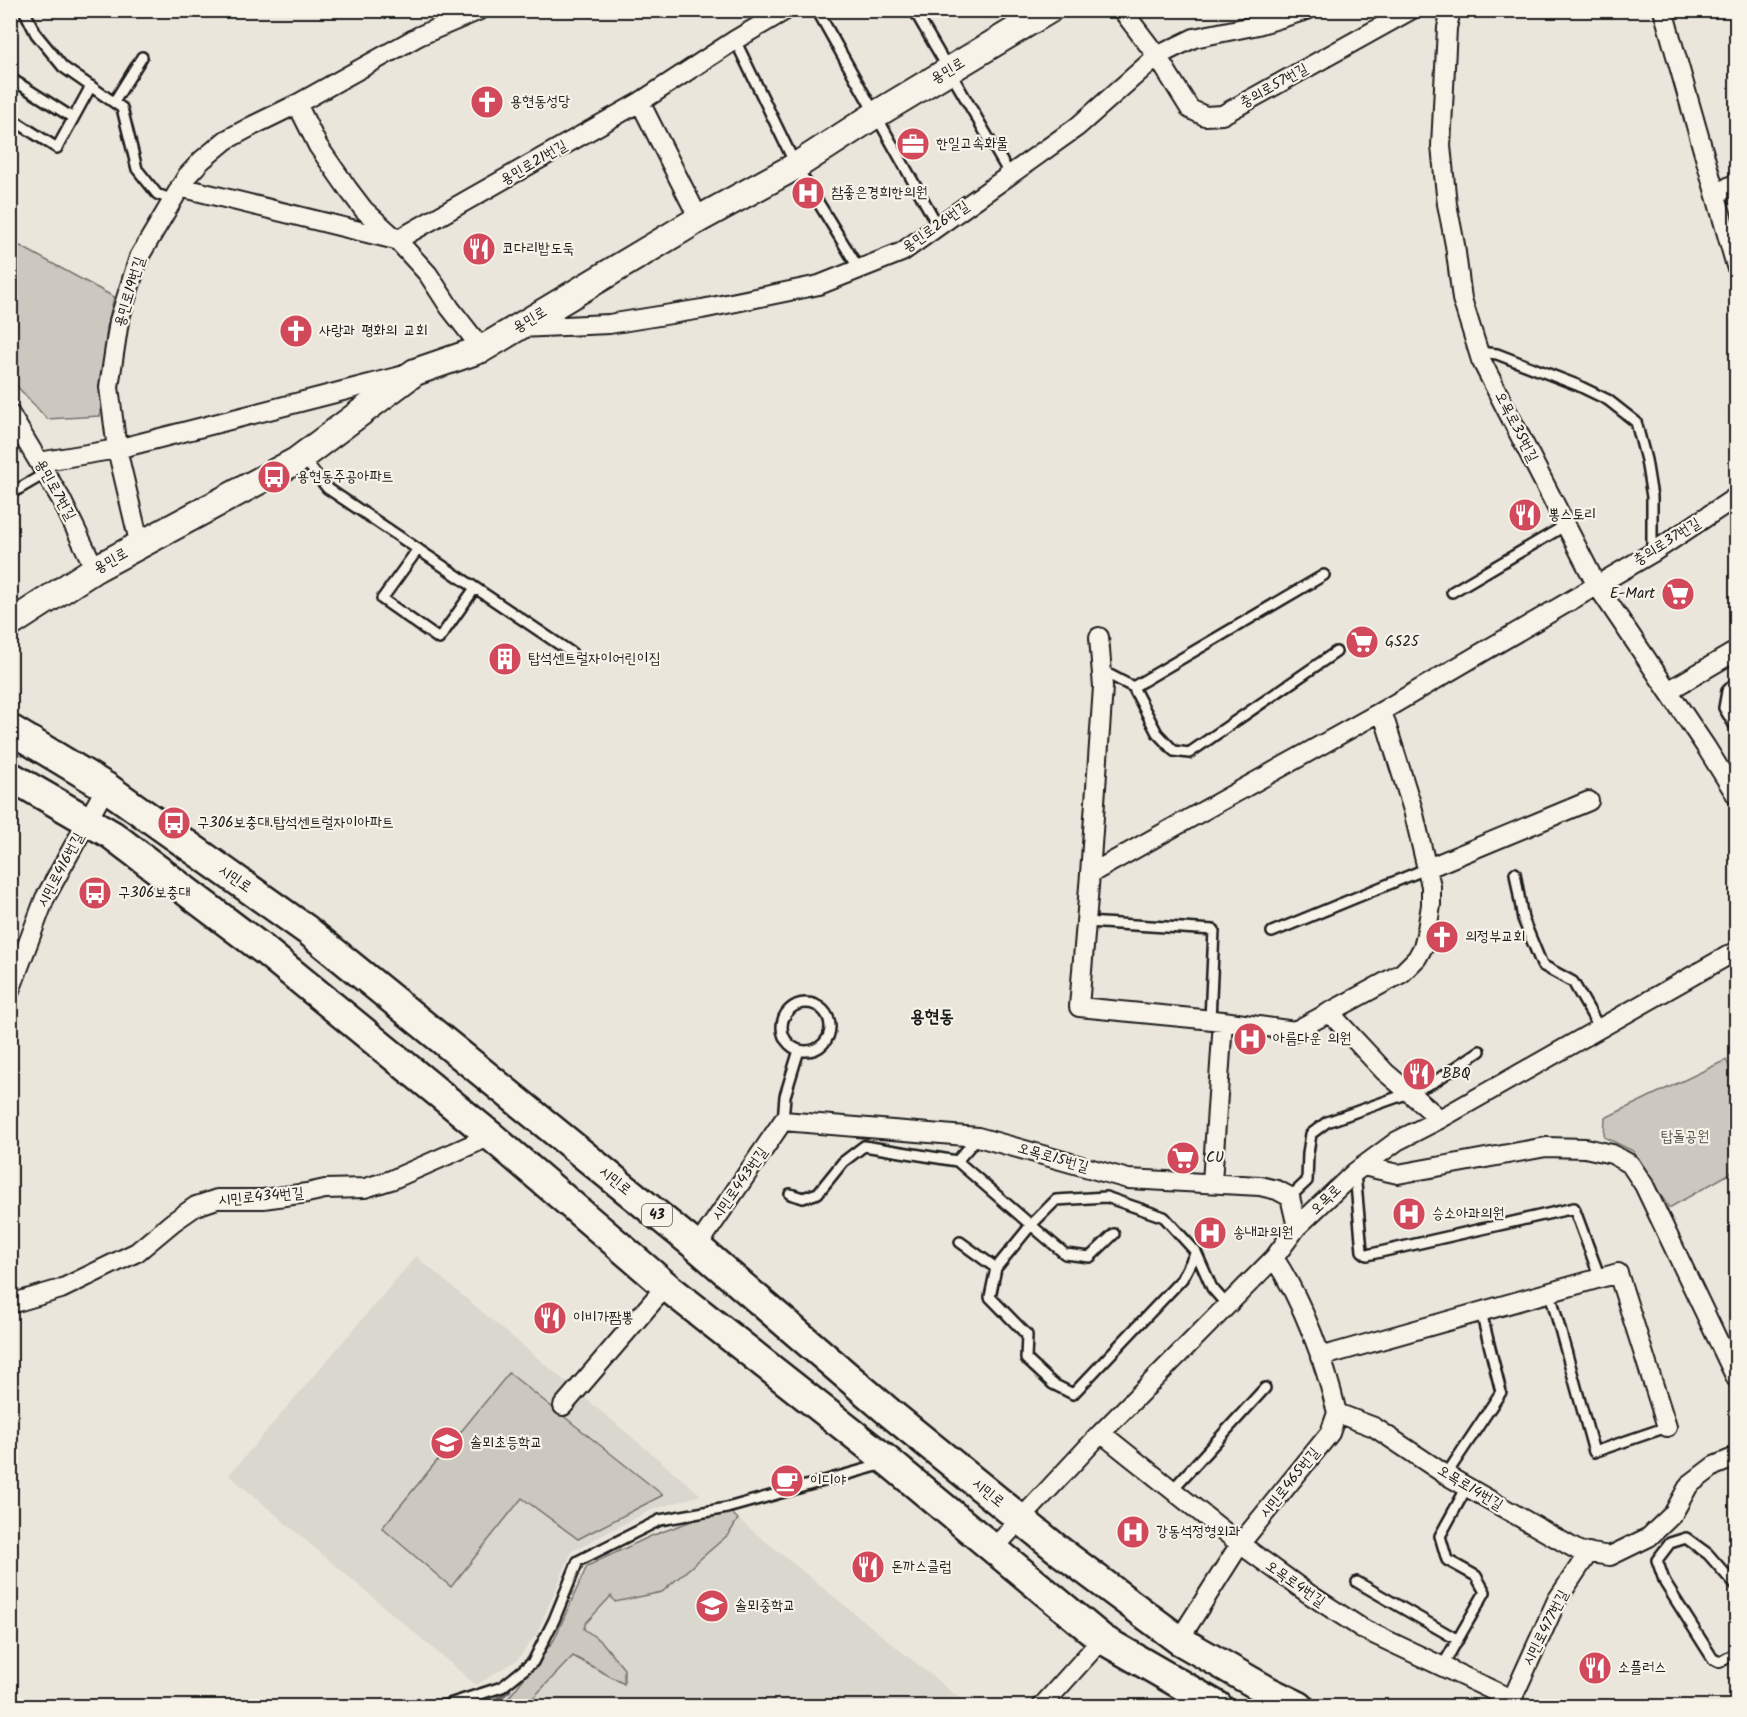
<svg xmlns="http://www.w3.org/2000/svg" width="1747" height="1717" font-family="Kalam,'Poor Story',sans-serif">
<rect width="100%" height="100%" fill="#eae6dc"/>
<filter id="ink" filterUnits="userSpaceOnUse"><feTurbulence type="fractalNoise" baseFrequency=".0167" numOctaves="2"/><feDisplacementMap in="SourceGraphic" scale="12" xChannelSelector="R" yChannelSelector="G"/><feConvolveMatrix kernelMatrix="1 2 1 2 8 2 1 2 1" color-interpolation-filters="sRGB"/></filter>
<g filter="url(#ink)">
<path fill="#dad7ce" d="M 417,1255 L 419,1259 L 701,1495 L 651,1510 L 572,1551 L 536,1635 L 517,1660 L 476,1685 L 229,1475 Z
M 738,1519 L 969,1706 L 510,1706 L 563,1645 L 597,1566 L 672,1535 Z"/>
<path fill="#ccc8c0" stroke="#74726e" stroke-width="1.5" d="M 11,241 L 114,297 L 107,327 L 100,416 L 47,419 L 15,384 L 11,377 Z
M 1726,1060 L 1736,1079 L 1736,1170 L 1669,1208 L 1633,1151 L 1604,1137 L 1605,1118 Z
M 509,1373 L 663,1495 L 578,1539 L 522,1498 L 451,1587 L 382,1528 Z
M 727,1508 L 738,1519 L 729,1534 L 662,1592 L 615,1602 L 611,1596 L 585,1624 L 584,1629 L 602,1642 L 624,1669 L 624,1684 L 573,1656 L 531,1700 L 535,1706 L 502,1706 L 554,1640 L 587,1566 L 651,1536 Z"/>
<g fill="none" stroke-linecap="round" stroke-linejoin="round">
<path stroke="#6d6c68" stroke-width="5" d="M 489,1706 L 509,1690"/>
<defs>
<path id="lane" d="M 24,10 L 36,34 L 63,67 L 122,108 L 137,169 L 157,194 L 173,200
M 817,10 L 938,226
M 914,10 L 1010,175
M 735,40 L 796,166 L 859,269
M 10,78 L 73,118
M 114,102 L 142,57
M 10,118 L 57,148 L 91,86
M 1479,352 L 1497,354 L 1577,385 L 1608,400 L 1636,422 L 1646,460 L 1652,497 L 1652,553
M 303,458 L 327,488 L 572,653
M 10,494 L 46,473
M 418,549 L 382,599 L 439,639 L 475,588
M 1452,592 L 1566,525
M 1102,671 L 1133,687 L 1324,575
M 1736,682 L 1727,691 L 1724,708 L 1736,728
M 1133,687 L 1157,733 L 1174,751 L 1189,753 L 1336,652
M 1515,873 L 1523,919 L 1542,965 L 1573,982 L 1600,1029
M 1086,922 L 1214,930 L 1210,1020
M 1272,932 L 1428,868
M782 1027a24 24 0 1 1 48 0a24 24 0 1 1-48 0Z
M 783,1121 L 785,1096 L 799,1050
M 978,1137 L 957,1161 L 1031,1225 L 1056,1200 L 1106,1197 L 1164,1217 L 1196,1252 L 1212,1288 L 1227,1305
M 1355,1173 L 1362,1251 L 1367,1255 L 1574,1208 L 1600,1278
M 790,1194 L 803,1198 L 818,1193 L 843,1162 L 864,1146 L 957,1161
M 1290,1197 L 1307,1181 L 1308,1153 L 1311,1134 L 1327,1122 L 1409,1093 L 1434,1082 L 1480,1051
M 1114,1234 L 1090,1257 L 1065,1254 L 1031,1225 L 996,1268 L 990,1297 L 1027,1335 L 1026,1359 L 1053,1384 L 1073,1394 L 1182,1279 L 1196,1252
M 960,1242 L 996,1268
M 1550,1293 L 1594,1452 L 1667,1427
M 1446,1475 L 1501,1392 L 1481,1312
M 1172,1490 L 1265,1388
M 1357,1582 L 1458,1640
M 1736,1586 L 1708,1554 L 1686,1538 L 1670,1543 L 1657,1560 L 1665,1583 L 1713,1659 L 1720,1662 L 1736,1653
M 1442,1667 L 1485,1592 L 1476,1576 L 1447,1560 L 1440,1536 L 1467,1487
M 420,1706 L 443,1706 L 502,1687 L 533,1662 L 554,1620 L 578,1561 L 660,1520 L 727,1508 L 884,1464"/>
<path id="street" d="M 1122,10 L 1157,56 L 1190,109 L 1205,116 L 1222,115 L 1411,10
M 1451,10 L 1447,28 L 1441,146 L 1447,204 L 1455,245 L 1462,299 L 1481,360 L 1596,584 L 1706,747 L 1736,795
M 1663,10 L 1736,266
M 640,102 L 699,219
M 297,104 L 318,146 L 348,189 L 364,210 L 397,240 L 428,274 L 450,308 L 482,349
M 180,187 L 396,240
M 1716,194 L 1736,183
M 397,240 L 640,102 L 735,40 L 786,10
M 519,328 L 609,324 L 702,309 L 819,285 L 902,252 L 1077,127 L 1157,56 L 1194,38 L 1258,25 L 1307,10
M 405,375 L 117,449 L 109,387 L 119,321 L 139,257 L 187,176 L 202,160 L 226,140 L 254,125 L 297,104 L 419,36 L 480,10
M 10,414 L 61,499 L 95,569
M 39,462 L 117,449 L 140,546
M 1099,637 L 1103,687 L 1090,874 L 1079,1007 L 1223,1021 L 1212,1182
M 1668,691 L 1736,651
M 1428,868 L 1589,801
M 1090,874 L 1382,711 L 1652,553 L 1736,497
M 10,991 L 45,898 L 106,787
M 1329,1012 L 1385,1072 L 1440,1119
M 1223,1021 L 1295,1031 L 1402,973 L 1417,958 L 1423,947 L 1427,930 L 1431,905 L 1431,886 L 1413,810 L 1382,711
M 1363,1166 L 1398,1174 L 1546,1147 L 1585,1148 L 1612,1154 L 1630,1164 L 1644,1185 L 1736,1378
M 697,1247 L 783,1121 L 978,1137 L 1128,1179 L 1260,1186 L 1277,1190 L 1290,1197 L 1297,1227
M 1274,1258 C 1303,1302 1325,1362 1337,1413 L 1374,1427 L 1446,1475 L 1579,1551 L 1610,1556 L 1649,1537 L 1673,1514 L 1689,1485 L 1714,1466 L 1736,1457
M 10,1304 L 61,1289 L 137,1252 L 173,1222 L 196,1206 L 217,1199 L 263,1199 L 307,1193 L 325,1189 L 365,1188 L 391,1180 L 491,1136
M 1320,1357 L 1618,1273 L 1667,1427
M 563,1406 L 666,1286
M 1101,1433 L 1240,1544 L 1309,1594 L 1363,1629 L 1511,1699
M 993,1549 L 1101,1433 L 1274,1258 L 1297,1227 L 1355,1172 L 1397,1141 L 1440,1119 L 1736,951
M 1179,1640 L 1240,1544 L 1330,1433 L 1337,1413
M 1042,1706 L 1102,1639
M 1509,1706 L 1557,1600 L 1589,1552"/>
<path id="secondary" d="M 10,624 L 95,569 L 296,461 L 415,372 L 482,349 L 699,219 L 796,166 L 875,115 L 1049,10"/>
<path id="primary" d="M 10,729 L 106,787 L 307,930 L 697,1247 L 890,1413 L 1061,1552 L 1179,1640 L 1268,1691 L 1299,1706
M 10,776 L 112,835 L 264,950 L 491,1136 L 666,1286 L 889,1462 L 1102,1639 L 1218,1706"/>
</defs>
<use href="#lane" stroke="#1c1c1c" stroke-width="14"/>
<use href="#street" stroke="#1c1c1c" stroke-width="22"/>
<use href="#secondary" stroke="#1c1c1c" stroke-width="30"/>
<use href="#primary" stroke="#1c1c1c" stroke-width="33"/>
<use href="#lane" stroke="#f7f3e8" stroke-width="9"/>
<use href="#street" stroke="#f7f3e8" stroke-width="18"/>
<use href="#secondary" stroke="#f7f3e8" stroke-width="26"/>
<use href="#primary" stroke="#f7f3e8" stroke-width="28"/>
</g>
</g>
<defs>
<symbol id="church-disc" viewBox="-11 -11 22 22"><circle r="9.5" fill="#d1495b" stroke="#f7f3e8"/><path d="M-1.2-6h2.4v3.5h3.3v2.4h-3.3V6h-2.4V-.1h-3.3v-2.4h3.3Z" fill="#fff"/></symbol>
<symbol id="office-disc" viewBox="-11 -11 22 22"><circle r="9.5" fill="#d1495b" stroke="#f7f3e8"/><path d="M-6-3h4V-5.5h4V-3h4V5H-6ZM-1-4.5V-3h2v-1.5ZM-6 0V1H6V0Z" fill="#fff"/></symbol>
<symbol id="hospital-disc" viewBox="-11 -11 22 22"><circle r="9.5" fill="#d1495b" stroke="#f7f3e8"/><path d="M-5-5h3v3.5h4V-5h3V5h-3V1.5h-4V5h-3Z" fill="#fff"/></symbol>
<symbol id="restaurant-disc" viewBox="-11 -11 22 22"><circle r="9.5" fill="#d1495b" stroke="#f7f3e8"/><path d="M-5-6h1v4h1v-4h1v4h1v-4h1v5L-1.5 .5V6h-2V.5L-5-1ZM5-6V6H3V1.5H1.5Q1.5-4 5-6Z" fill="#fff"/></symbol>
<symbol id="bus-disc" viewBox="-11 -11 22 22"><circle r="9.5" fill="#d1495b" stroke="#f7f3e8"/><path d="M-5-6H5V4H4V6H2V4H-2V6H-4V4H-5ZM-3.5-4V0h7V-4ZM-3.5 1.2v1.5H-2V1.2ZM2 1.2v1.5H3.5V1.2Z" fill="#fff"/></symbol>
<symbol id="supermarket-disc" viewBox="-11 -11 22 22"><circle r="9.5" fill="#d1495b" stroke="#f7f3e8"/><path d="M-6-5.5h2.5l.6 2H6L4.5 2H-2.5L-4.4-4H-6ZM-1.5 3.2a1.3 1.3 0 1 0 .1 0ZM3 3.2a1.3 1.3 0 1 0 .1 0Z" fill="#fff"/></symbol>
<symbol id="building-disc" viewBox="-11 -11 22 22"><circle r="9.5" fill="#d1495b" stroke="#f7f3e8"/><path d="M-4-6H4V6H1V3H-1V6H-4ZM-2.5-4.3h1.7v1.8h-1.7ZM.8-4.3h1.7v1.8H.8ZM-2.5-1h1.7V.8h-1.7ZM.8-1h1.7V.8H.8Z" fill="#fff"/></symbol>
<symbol id="school-disc" viewBox="-11 -11 22 22"><circle r="9.5" fill="#d1495b" stroke="#f7f3e8"/><path d="M0-5L7-2L0 1L-7-2ZM-4 1L0 2.5L4 1V4Q0 6-4 4Z" fill="#fff"/></symbol>
<symbol id="cafe-disc" viewBox="-11 -11 22 22"><circle r="9.5" fill="#d1495b" stroke="#f7f3e8"/><path d="M-5.5-4.5H6V0H3Q3 3.5 0 3.5H-2.5Q-5.5 3.5-5.5 0ZM3-3.2v2h1.7v-2ZM-6 4.5H4V6H-6Z" fill="#fff"/></symbol>
</defs>
<g fill-rule="evenodd">
<use href="#church-disc" x="468" y="83" width="38" height="38"/>
<use href="#office-disc" x="894" y="125" width="38" height="38"/>
<use href="#hospital-disc" x="789" y="174" width="38" height="38"/>
<use href="#restaurant-disc" x="460" y="230" width="38" height="38"/>
<use href="#church-disc" x="277" y="312" width="38" height="38"/>
<use href="#bus-disc" x="255" y="458" width="38" height="38"/>
<use href="#restaurant-disc" x="1506" y="496" width="38" height="38"/>
<use href="#supermarket-disc" x="1659" y="575" width="38" height="38"/>
<use href="#supermarket-disc" x="1343" y="623" width="38" height="38"/>
<use href="#building-disc" x="486" y="640" width="38" height="38"/>
<use href="#bus-disc" x="155" y="804" width="38" height="38"/>
<use href="#bus-disc" x="76" y="874" width="38" height="38"/>
<use href="#church-disc" x="1423" y="918" width="38" height="38"/>
<use href="#hospital-disc" x="1231" y="1020" width="38" height="38"/>
<use href="#restaurant-disc" x="1400" y="1055" width="38" height="38"/>
<use href="#supermarket-disc" x="1164" y="1139" width="38" height="38"/>
<use href="#hospital-disc" x="1390" y="1195" width="38" height="38"/>
<use href="#hospital-disc" x="1191" y="1214" width="38" height="38"/>
<use href="#restaurant-disc" x="531" y="1299" width="38" height="38"/>
<use href="#school-disc" x="428" y="1424" width="38" height="38"/>
<use href="#cafe-disc" x="768" y="1462" width="38" height="38"/>
<use href="#hospital-disc" x="1114" y="1513" width="38" height="38"/>
<use href="#restaurant-disc" x="849" y="1548" width="38" height="38"/>
<use href="#school-disc" x="693" y="1587" width="38" height="38"/>
<use href="#restaurant-disc" x="1576" y="1649" width="38" height="38"/>
</g>
<g text-anchor="middle" dominant-baseline="central" stroke-width="4.5" stroke-linejoin="round" paint-order="stroke">
<rect fill="#f7f3e8" stroke="#5e5c59" stroke-width="1.5" x="642" y="1204" width="30" height="22" rx="4.5"/>
<g font-size="14" font-weight="bold" fill="#1c1c1c">
<text x="657" y="1215">43</text>
</g>
<g font-size="15" fill="#1c1c1c" stroke="#f7f3e8">
<text transform="translate(948 71) rotate(-31)">용민로</text>
<text transform="translate(1274 86) rotate(-29)">충의로57번길</text>
<text transform="translate(534 163) rotate(-30)">용민로21번길</text>
<text transform="translate(936 227) rotate(-35)">용민로26번길</text>
<text transform="translate(130 292) rotate(-73)">용민로19번길</text>
<text transform="translate(530 320) rotate(-31)">용민로</text>
<text transform="translate(1516 427) rotate(63)">오목로35번길</text>
<text transform="translate(55 490) rotate(61)">용민로7번길</text>
<text transform="translate(1667 542) rotate(-32)">충의로37번길</text>
<text transform="translate(111 561) rotate(-29)">용민로</text>
<text transform="translate(61 870) rotate(-62)">시민로416번길</text>
<text transform="translate(235 879) rotate(35)">시민로</text>
<text transform="translate(1053 1158) rotate(16)">오목로15번길</text>
<text transform="translate(615 1181) rotate(39)">시민로</text>
<text transform="translate(740 1184) rotate(-55)">시민로443번길</text>
<text transform="translate(261 1197) rotate(-5)">시민로434번길</text>
<text transform="translate(1326 1200) rotate(-44)">오목로</text>
<text transform="translate(1290 1483) rotate(-51)">시민로465번길</text>
<text transform="translate(1470 1488) rotate(31)">오목로14번길</text>
<text transform="translate(988 1493) rotate(39)">시민로</text>
<text transform="translate(1295 1584) rotate(35)">오목로4번길</text>
<text transform="translate(1546 1628) rotate(-63)">시민로477번길</text>
</g>
<g font-size="15" fill="#1c1c1c" stroke="#f7f3e8" text-anchor="start">
<text x="510" y="102">용현동성당</text>
<text x="936" y="144">한일고속화물</text>
<text x="831" y="193">참좋은경희한의원</text>
<text x="502" y="249">코다리밥도둑</text>
<text x="319" y="331">사랑과 평화의 교회</text>
<text x="297" y="477">용현동주공아파트</text>
<text x="1548" y="515">뽕스토리</text>
<text x="1655" y="594" text-anchor="end">E-Mart</text>
<text x="1385" y="642">GS25</text>
<text x="528" y="659">탑석센트럴자이어린이집</text>
<text x="197" y="823">구306보충대.탑석센트럴자이아파트</text>
<text x="118" y="893">구306보충대</text>
<text x="1465" y="937">의정부교회</text>
<text x="1273" y="1039">아름다운 의원</text>
<text x="1442" y="1074">BBQ</text>
<text x="1206" y="1158">CU</text>
<text x="1432" y="1214">승소아과의원</text>
<text x="1233" y="1233">송내과의원</text>
<text x="573" y="1318">이비가짬뽕</text>
<text x="470" y="1443">솔뫼초등학교</text>
<text x="810" y="1481">이디야</text>
<text x="1156" y="1532">강동석정형외과</text>
<text x="891" y="1567">돈까스클럽</text>
<text x="735" y="1606">솔뫼중학교</text>
<text x="1618" y="1668">소플러스</text>
</g>
<g font-size="15" fill="#51504d" stroke="#f7f3e8">
<text x="1685" y="1137">탑돌공원</text>
</g>
<g font-size="18" font-weight="bold" fill="#1c1c1c" stroke="#f7f3e8">
<text x="932" y="1017">용현동</text>
</g>
</g>
<rect width="1747" height="1717" fill="none" stroke="#f7f3e8" stroke-width="36"/>
<rect x="18" y="18" width="1711" height="1681" fill="none" stroke="#1c1c1c" stroke-width="2" filter="url(#ink)"/>
</svg>
